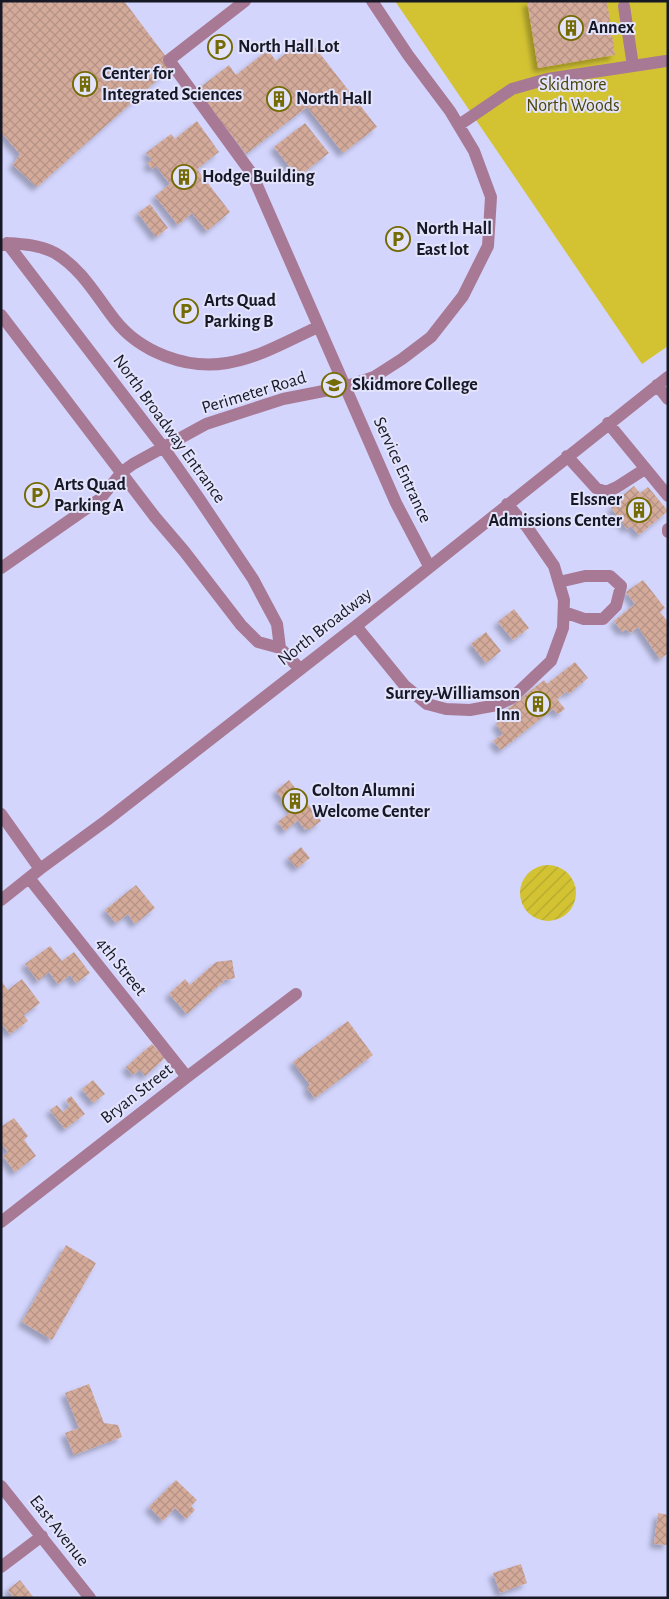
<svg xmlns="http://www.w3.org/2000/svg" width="669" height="1599" font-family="'Alegreya Sans',sans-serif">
<defs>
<pattern id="garden-furrows" width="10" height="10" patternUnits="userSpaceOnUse" patternTransform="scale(1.25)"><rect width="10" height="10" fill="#d3c333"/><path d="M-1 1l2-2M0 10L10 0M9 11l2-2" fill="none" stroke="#b4a72d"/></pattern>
<pattern id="building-cross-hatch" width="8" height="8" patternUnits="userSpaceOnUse" patternTransform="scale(1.25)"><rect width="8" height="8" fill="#d4ab9a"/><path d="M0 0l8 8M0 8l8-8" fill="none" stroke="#b59285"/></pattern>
<filter id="shadow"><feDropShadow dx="-4.5" dy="4.5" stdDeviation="2.5" flood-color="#0004"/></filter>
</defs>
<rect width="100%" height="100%" fill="#d3d5fd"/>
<path fill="#d3c333" d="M 395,1 L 668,1 L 668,346 L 642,364 Z"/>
<path fill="url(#garden-furrows)" d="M520 893a28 28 0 1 1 56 0a28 28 0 1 1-56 0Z"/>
<path fill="url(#building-cross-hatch)" filter="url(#shadow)" d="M 1,1 L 124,1 L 173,66 L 37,187 L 13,165 L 20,154 L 1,132 Z
M 527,1 L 607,1 L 615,55 L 538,68 Z
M 307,37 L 377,127 L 343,153 L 307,107 L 246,154 L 197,90 L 229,65 L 236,75 L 268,50 L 276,61 Z
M 197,121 L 219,152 L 197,169 L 230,212 L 207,231 L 192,213 L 178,225 L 155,196 L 170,184 L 156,166 L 152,169 L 147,163 L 152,160 L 146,153 L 171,134 L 175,139 Z
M 305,123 L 329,153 L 298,177 L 274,147 Z
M 150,204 L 168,228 L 156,237 L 138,213 Z
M 634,486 L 640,493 L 648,487 L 668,511 L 639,535 L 631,526 L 627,529 L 611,508 L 625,497 L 623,495 Z
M 643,580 L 665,608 L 660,612 L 668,622 L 668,649 L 666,651 L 668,653 L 660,659 L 638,627 L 630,633 L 626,629 L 622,632 L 614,621 L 635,604 L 626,592 Z
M 514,609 L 529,628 L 513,640 L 498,622 Z
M 486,632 L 501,651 L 486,663 L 471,644 Z
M 575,662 L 588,678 L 569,694 L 567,691 L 557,699 L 565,709 L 558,714 L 553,709 L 501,750 L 493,741 L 503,734 L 496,724 L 507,715 L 504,712 L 544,680 L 547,684 Z
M 289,780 L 321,821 L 309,830 L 307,827 L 305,830 L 298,820 L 285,831 L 278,822 L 292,811 L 276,791 Z
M 301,847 L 310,858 L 297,868 L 288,858 Z
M 136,885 L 155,908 L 135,924 L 128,914 L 116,923 L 105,910 Z
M 50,946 L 62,961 L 74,952 L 90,973 L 76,983 L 70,975 L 58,984 L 49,972 L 38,981 L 25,964 Z
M 232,960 L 235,978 L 225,980 L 187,1014 L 169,994 L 185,979 L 190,985 L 216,962 Z
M 22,979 L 40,1003 L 24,1015 L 28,1021 L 10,1034 L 1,1023 L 1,981 L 8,990 Z
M 348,1021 L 373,1055 L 315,1098 L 307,1088 L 310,1085 L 293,1062 Z
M 152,1044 L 165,1058 L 145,1076 L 140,1070 L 133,1075 L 126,1067 Z
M 93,1080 L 105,1094 L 93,1103 L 82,1089 Z
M 71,1096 L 85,1114 L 65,1129 L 50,1110 L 57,1105 L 63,1112 L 70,1106 L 66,1100 Z
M 14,1118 L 28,1136 L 24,1140 L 36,1156 L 15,1172 L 3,1156 L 8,1152 L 1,1143 L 1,1127 Z
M 66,1245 L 96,1263 L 52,1340 L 22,1322 Z
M 89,1384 L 104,1423 L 118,1425 L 122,1437 L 74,1455 L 65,1433 L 79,1428 L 65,1393 Z
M 176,1480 L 197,1500 L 191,1506 L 195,1510 L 186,1519 L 175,1508 L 163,1521 L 149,1507 Z
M 658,1513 L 668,1515 L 668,1545 L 654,1544 Z
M 521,1564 L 527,1583 L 500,1593 L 493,1573 Z
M 20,1580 L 34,1598 L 14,1598 L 8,1590 Z"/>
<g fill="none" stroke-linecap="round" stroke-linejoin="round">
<path stroke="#a87995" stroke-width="12" d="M 245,1 L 169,60 L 252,174 L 396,503 L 429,566
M 624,6 L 633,66
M 459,125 L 512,89 L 547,79 L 666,61
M 7,243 L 163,447 L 198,497 L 253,579 L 277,624 L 280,648
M 4,245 L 7,243 C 23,244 40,245 55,253 C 81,268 97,297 115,320 C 140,352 187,370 227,363 C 259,358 289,340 318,327
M 1,315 L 155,517 L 184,551 L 241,625 L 258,642 L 280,648 L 300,669
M 657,385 L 668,399
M 608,423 L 668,496
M 567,456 L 596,488 L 606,492 L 617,487 L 645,469
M 668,529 L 668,532
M 1,568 L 100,499 L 122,472 L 133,464 L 206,424 L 283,399 L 344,387 L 374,377 L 402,359 L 431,337 L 463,296 L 488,246 L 491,197 L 474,151 L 450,111 L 408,55 L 372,1
M 559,582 L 585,576 L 610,576 L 621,586 L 616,606 L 603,619 L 584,619 L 564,612
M 356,626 L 405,686 L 427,704 L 446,709 L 470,710 L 497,705 L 512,698 L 551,661 L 563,628 L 564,600 L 554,566 L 527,527 L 507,504
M 1,814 L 40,869
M 29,878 L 187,1077
M 1,900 L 40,869 L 107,820 L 356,626 L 668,377
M 1,1222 L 187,1077 L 296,994
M 1,1486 L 90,1598
M 1,1567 L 42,1536"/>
</g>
<defs>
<symbol id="building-ring" viewBox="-11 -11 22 22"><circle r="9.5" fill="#e3e4fc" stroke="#756b04" stroke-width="1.5"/><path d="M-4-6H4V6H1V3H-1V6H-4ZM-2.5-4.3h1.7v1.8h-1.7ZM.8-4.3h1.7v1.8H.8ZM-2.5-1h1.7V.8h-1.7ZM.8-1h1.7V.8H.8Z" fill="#756b04"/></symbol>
<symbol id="parking-ring" viewBox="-11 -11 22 22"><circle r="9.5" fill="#e3e4fc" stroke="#756b04" stroke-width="1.5"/><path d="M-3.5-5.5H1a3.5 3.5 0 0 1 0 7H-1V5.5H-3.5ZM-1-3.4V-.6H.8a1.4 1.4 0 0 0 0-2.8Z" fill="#756b04"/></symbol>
<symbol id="university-ring" viewBox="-11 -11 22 22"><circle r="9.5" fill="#e3e4fc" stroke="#756b04" stroke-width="1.5"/><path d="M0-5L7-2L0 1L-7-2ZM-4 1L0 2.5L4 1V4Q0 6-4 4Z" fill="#756b04"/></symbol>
</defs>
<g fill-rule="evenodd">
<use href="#building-ring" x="557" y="14" width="28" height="28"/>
<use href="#parking-ring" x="206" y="33" width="28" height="28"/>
<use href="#building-ring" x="71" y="70" width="28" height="28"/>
<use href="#building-ring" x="265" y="85" width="28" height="28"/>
<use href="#building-ring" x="170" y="163" width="28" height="28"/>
<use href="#parking-ring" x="384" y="225" width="28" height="28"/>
<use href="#parking-ring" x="172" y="297" width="28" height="28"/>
<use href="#university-ring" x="320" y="371" width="28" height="28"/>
<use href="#parking-ring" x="23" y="481" width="28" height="28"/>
<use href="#building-ring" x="625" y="496" width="28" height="28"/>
<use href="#building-ring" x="524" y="690" width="28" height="28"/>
<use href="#building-ring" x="281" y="787" width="28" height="28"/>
</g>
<g text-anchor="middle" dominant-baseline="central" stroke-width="4" stroke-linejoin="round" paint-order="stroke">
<g font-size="18" font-weight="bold" fill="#171825" stroke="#e3e4fc" text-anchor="start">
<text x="588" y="28">Annex</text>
<text x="238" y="47">North Hall Lot</text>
<text x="102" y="74">Center for<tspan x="102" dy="21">Integrated Sciences</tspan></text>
<text x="296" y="99">North Hall</text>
<text x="202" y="177">Hodge Building</text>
<text x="416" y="229">North Hall<tspan x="416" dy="21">East lot</tspan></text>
<text x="204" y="301">Arts Quad<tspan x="204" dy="21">Parking B</tspan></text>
<text x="352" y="385">Skidmore College</text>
<text x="54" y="485">Arts Quad<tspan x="54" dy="21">Parking A</tspan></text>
<text x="622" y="500" text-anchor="end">Elssner<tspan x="622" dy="21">Admissions Center</tspan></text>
<text x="520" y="694" text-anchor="end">Surrey-Williamson<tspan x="520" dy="21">Inn</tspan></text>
<text x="312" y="791">Colton Alumni<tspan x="312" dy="21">Welcome Center</tspan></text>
</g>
<g font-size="18" fill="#4a4409" stroke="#e3e4fc">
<text x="573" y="85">Skidmore<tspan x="573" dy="21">North Woods</tspan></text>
</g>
<g font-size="18" fill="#171825" stroke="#e3e4fc">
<text transform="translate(254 393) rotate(-17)">Perimeter Road</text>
<text transform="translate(169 429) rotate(54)">North Broadway Entrance</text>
<text transform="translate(402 470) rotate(65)">Service Entrance</text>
<text transform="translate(325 627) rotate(-38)">North Broadway</text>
<text transform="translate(121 967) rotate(51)">4th Street</text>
<text transform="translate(137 1094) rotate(-38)">Bryan Street</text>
<text transform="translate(59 1531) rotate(52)">East Avenue</text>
</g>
</g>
<rect width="669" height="1599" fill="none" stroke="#171825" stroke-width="5"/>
</svg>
